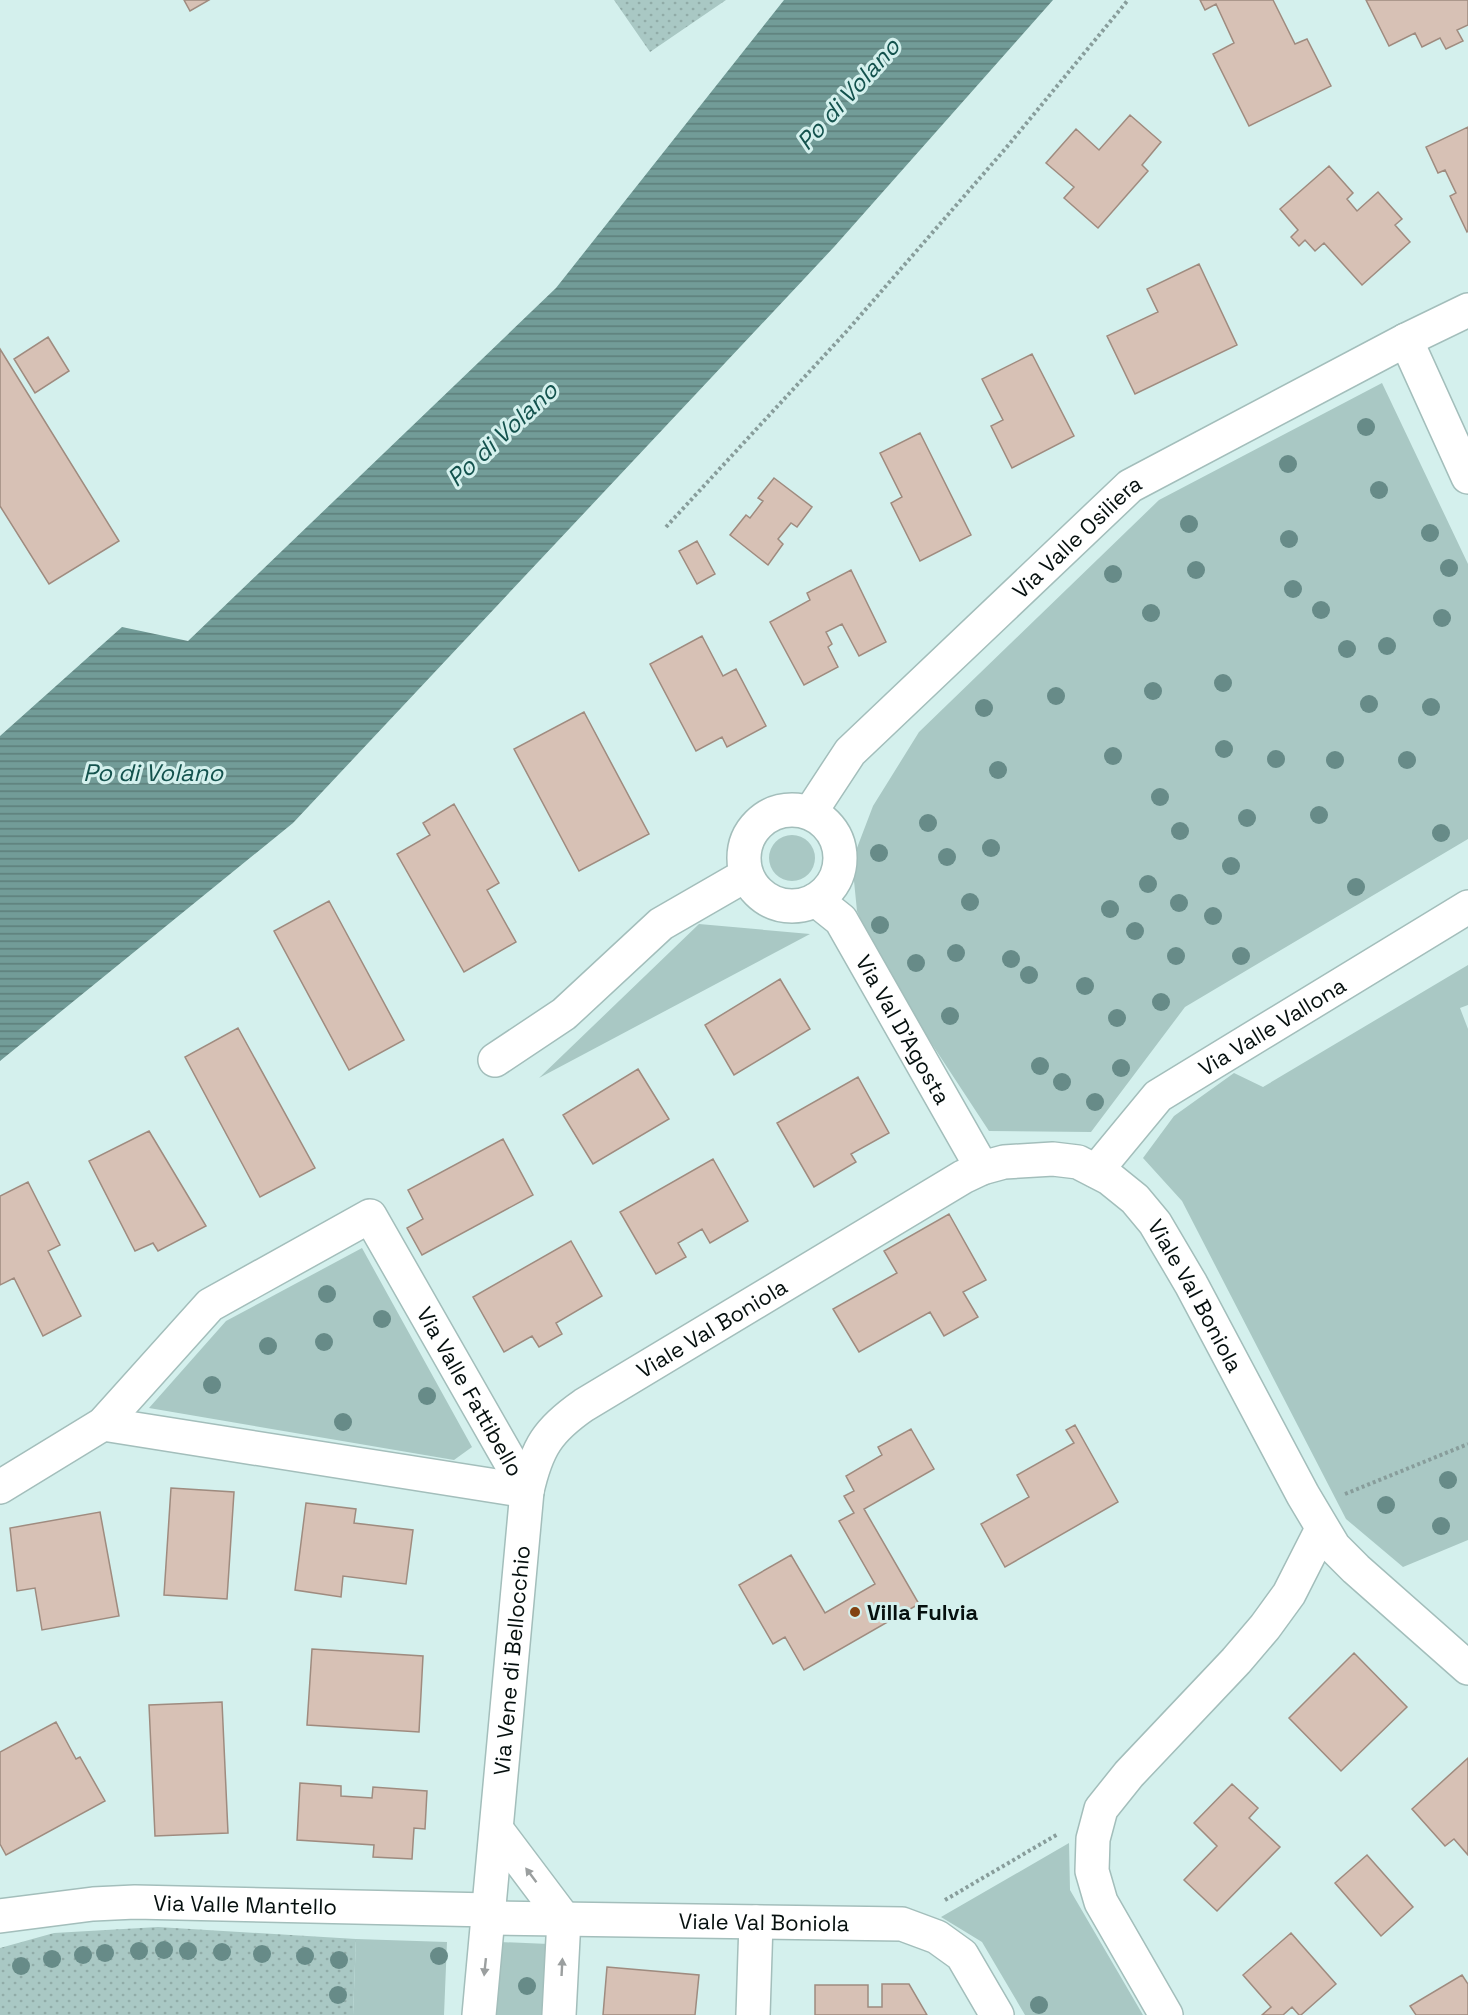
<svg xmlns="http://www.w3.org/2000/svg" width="1468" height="2015" font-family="'Space Grotesk',sans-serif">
<defs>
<pattern id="park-dots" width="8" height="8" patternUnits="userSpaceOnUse" patternTransform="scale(1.5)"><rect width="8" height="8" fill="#a9c8c4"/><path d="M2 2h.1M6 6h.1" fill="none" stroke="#90aba7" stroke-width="1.8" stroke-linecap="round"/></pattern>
<pattern id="water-rules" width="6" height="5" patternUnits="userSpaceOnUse" patternTransform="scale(1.5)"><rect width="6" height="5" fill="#729c98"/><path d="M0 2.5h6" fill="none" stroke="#5c7e7a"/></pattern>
</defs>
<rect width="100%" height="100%" fill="#d4f0ed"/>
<path fill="#a9c8c4" d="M 1382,383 L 1468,564 L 1468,839 L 1185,1007 L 1091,1132 L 989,1131 L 882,968 L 857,911 L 852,861 L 873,806 L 919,732 L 1159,500 Z
M769 858a23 23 0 1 1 46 0a23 23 0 1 1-46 0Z
M 699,924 L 810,934 L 539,1078 Z
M 1468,965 L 1468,1005 L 1460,1008 L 1468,1029 L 1468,1540 L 1403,1567 L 1346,1519 L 1182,1201 L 1143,1158 L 1174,1116 L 1234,1073 L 1263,1087 Z
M 362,1248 L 472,1447 L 454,1460 L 149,1408 L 226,1321 Z
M 1069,1843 L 1070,1890 L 1143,2015 L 1025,2015 L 982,1942 L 941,1917 Z
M 356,1939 L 447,1942 L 444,2015 L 353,2015 Z
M 500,1942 L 549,1944 L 546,2015 L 492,2015 Z"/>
<path fill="url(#park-dots)" d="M 614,0 L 726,0 L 650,52 Z
M 158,1927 L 356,1939 L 353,2015 L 0,2015 L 0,1948 L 54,1933 Z"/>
<path fill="url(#water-rules)" d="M 784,0 L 1053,0 L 834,247 L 293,823 L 0,1061 L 0,736 L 122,627 L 188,641 L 556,288 Z"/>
<path fill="#d7c1b5" stroke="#9f8b7f" stroke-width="1.5" d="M 184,0 L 209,0 L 190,11 Z
M 1200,0 L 1273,0 L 1295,44 L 1307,39 L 1331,86 L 1249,126 L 1213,54 L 1234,43 L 1216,4 L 1205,10 Z
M 1366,0 L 1468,0 L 1468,25 L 1457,30 L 1463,41 L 1446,49 L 1440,38 L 1422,47 L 1415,33 L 1389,46 Z
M 1130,115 L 1161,142 L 1142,165 L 1148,171 L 1098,228 L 1064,198 L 1074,187 L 1046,163 L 1076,129 L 1099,150 Z
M 1468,127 L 1468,231 L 1467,232 L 1450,196 L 1456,193 L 1445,170 L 1438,173 L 1426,147 Z
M 1329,166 L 1353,193 L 1347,199 L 1357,211 L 1378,192 L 1402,219 L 1395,225 L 1410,242 L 1362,285 L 1324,243 L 1315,251 L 1305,240 L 1299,246 L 1291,237 L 1298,230 L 1280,209 Z
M 1199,264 L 1237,345 L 1135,394 L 1107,336 L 1158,312 L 1147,289 Z
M 48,337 L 69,371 L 35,393 L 14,359 Z
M 0,349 L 119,541 L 49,584 L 0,506 Z
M 1032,354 L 1074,436 L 1012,468 L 991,426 L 1003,420 L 982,379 Z
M 920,433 L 971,535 L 920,561 L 891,503 L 902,497 L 880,453 Z
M 774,478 L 812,507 L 797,527 L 791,523 L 778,539 L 783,544 L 768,565 L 730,535 L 746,515 L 750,518 L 763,501 L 758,498 Z
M 697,541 L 715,574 L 697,584 L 679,551 Z
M 851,570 L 886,642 L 859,656 L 842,624 L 826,632 L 832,644 L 828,647 L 838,667 L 804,685 L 770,622 L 810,600 L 807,593 Z
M 702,636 L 723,676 L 736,669 L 766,726 L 727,747 L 722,737 L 696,751 L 650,664 Z
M 584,712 L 649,834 L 579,871 L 514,749 Z
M 454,804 L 499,883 L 487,890 L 516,942 L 464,972 L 397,854 L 430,835 L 423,823 Z
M 329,901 L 404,1040 L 349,1070 L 274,931 Z
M 780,979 L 810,1029 L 734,1075 L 705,1025 Z
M 238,1028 L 315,1168 L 260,1197 L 185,1057 Z
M 638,1069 L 669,1119 L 593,1164 L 563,1115 Z
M 858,1077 L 889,1133 L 851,1154 L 856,1162 L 814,1187 L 777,1123 Z
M 149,1131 L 206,1226 L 158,1251 L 153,1243 L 135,1251 L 89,1161 Z
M 503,1139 L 533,1195 L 422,1255 L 407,1228 L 423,1219 L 408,1190 Z
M 713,1159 L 748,1221 L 710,1243 L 702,1229 L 678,1243 L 686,1257 L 656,1274 L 620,1212 Z
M 28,1182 L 60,1245 L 48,1251 L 81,1316 L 43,1336 L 14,1278 L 0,1285 L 0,1196 Z
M 949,1214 L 986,1280 L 963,1292 L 978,1317 L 944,1336 L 930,1312 L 859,1352 L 833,1309 L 897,1273 L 884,1251 Z
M 571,1241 L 602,1296 L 556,1323 L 562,1334 L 539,1347 L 532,1336 L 504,1352 L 473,1297 Z
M 1075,1425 L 1118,1502 L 1005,1567 L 981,1524 L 1029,1497 L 1017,1475 L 1074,1443 L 1066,1430 Z
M 911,1429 L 934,1469 L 864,1509 L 919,1604 L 804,1670 L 785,1637 L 773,1644 L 739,1585 L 791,1555 L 825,1613 L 875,1584 L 839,1521 L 854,1513 L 844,1496 L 854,1491 L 846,1476 L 882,1455 L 878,1447 Z
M 171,1488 L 234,1492 L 227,1599 L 164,1595 Z
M 306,1503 L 356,1509 L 354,1523 L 413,1530 L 406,1584 L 343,1576 L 341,1597 L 295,1590 Z
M 100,1512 L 119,1616 L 42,1630 L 35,1588 L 17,1591 L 10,1528 Z
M 312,1649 L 423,1656 L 419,1732 L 307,1725 Z
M 1354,1653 L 1407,1707 L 1341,1771 L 1289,1718 Z
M 222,1702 L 228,1833 L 155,1836 L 149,1705 Z
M 56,1722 L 76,1759 L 80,1757 L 105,1801 L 6,1855 L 0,1844 L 0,1752 Z
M 1468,1758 L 1468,1855 L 1454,1839 L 1445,1846 L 1412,1809 Z
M 300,1783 L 341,1786 L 341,1796 L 372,1798 L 373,1787 L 427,1791 L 425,1829 L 414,1828 L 412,1859 L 373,1857 L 374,1845 L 297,1840 Z
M 1232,1784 L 1258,1808 L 1249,1818 L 1280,1847 L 1217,1911 L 1184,1880 L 1217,1846 L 1194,1823 Z
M 1367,1855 L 1413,1907 L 1381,1936 L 1335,1883 Z
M 1291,1933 L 1336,1984 L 1301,2015 L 1299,2015 L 1292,2007 L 1283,2015 L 1262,2015 L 1271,2007 L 1243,1975 Z
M 607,1967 L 699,1975 L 695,2015 L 603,2015 Z
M 1462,1975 L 1468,1984 L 1468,2015 L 1416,2015 L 1410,2006 Z
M 882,1984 L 909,1984 L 927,2015 L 815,2015 L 815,1985 L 868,1985 L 868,2007 L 882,2007 Z"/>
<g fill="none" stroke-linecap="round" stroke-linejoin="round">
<defs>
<g id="minor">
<path d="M 1406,340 L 1468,477"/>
<circle cx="792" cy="858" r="48"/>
<path id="s1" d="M 810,813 L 850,752 L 1130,486 L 1406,340 L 1468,310"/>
<path id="s2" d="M 816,900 L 841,920 L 982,1168"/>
<path d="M 495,1060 L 564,1014 L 661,924 L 746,875"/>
<path id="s3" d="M 1096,1171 L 1158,1096 L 1468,907"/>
<path d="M 103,1424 L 527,1491"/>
<path id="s4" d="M 0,1487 L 103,1424 L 210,1305 L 370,1216 L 527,1491"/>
<path d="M 497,1830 L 564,1919 L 559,2015"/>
<path id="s5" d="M 0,1916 L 93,1904 L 135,1902 L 490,1910"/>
<path id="s6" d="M 490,1918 L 902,1924 L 937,1937 L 962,1955 L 997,2015"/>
<path id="s7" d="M 479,2015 L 527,1491 C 537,1447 548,1430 584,1405 L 963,1177 L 982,1168 L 1004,1162 L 1053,1159 L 1078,1162 L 1109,1178 L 1135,1199 L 1155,1223 L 1191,1284 L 1303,1495 L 1334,1547 L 1356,1569 L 1468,1668"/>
<path d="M 753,2015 L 756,1922"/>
<path d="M 1166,2015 L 1101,1902 L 1092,1871 L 1093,1839 L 1101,1809 L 1129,1774 L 1236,1661 L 1265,1627 L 1289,1594 L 1322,1529"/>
</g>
</defs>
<use href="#minor" stroke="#a3bebb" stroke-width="36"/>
<path stroke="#889d9b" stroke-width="4" stroke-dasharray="3 3" stroke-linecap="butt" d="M 666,527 L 846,332 L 1006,148 L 1128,0
M 1345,1494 L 1468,1444
M 945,1900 L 1058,1834"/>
<use href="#minor" stroke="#fff" stroke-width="33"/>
</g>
<g fill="#678b88">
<circle cx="1366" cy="427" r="9"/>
<circle cx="1288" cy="464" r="9"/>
<circle cx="1379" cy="490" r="9"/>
<circle cx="1189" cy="524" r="9"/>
<circle cx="1430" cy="533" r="9"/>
<circle cx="1289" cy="539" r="9"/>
<circle cx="1449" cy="568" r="9"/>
<circle cx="1196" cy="570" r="9"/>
<circle cx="1113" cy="574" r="9"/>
<circle cx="1293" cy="589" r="9"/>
<circle cx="1321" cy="610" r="9"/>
<circle cx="1151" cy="613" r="9"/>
<circle cx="1442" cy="618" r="9"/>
<circle cx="1387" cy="646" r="9"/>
<circle cx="1347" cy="649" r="9"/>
<circle cx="1223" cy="683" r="9"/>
<circle cx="1153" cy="691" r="9"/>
<circle cx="1056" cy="696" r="9"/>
<circle cx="1369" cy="704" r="9"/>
<circle cx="1431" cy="707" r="9"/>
<circle cx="984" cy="708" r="9"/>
<circle cx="1224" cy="749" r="9"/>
<circle cx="1113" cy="756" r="9"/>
<circle cx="1276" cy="759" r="9"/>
<circle cx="1335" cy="760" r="9"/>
<circle cx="1407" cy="760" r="9"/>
<circle cx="998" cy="770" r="9"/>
<circle cx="1160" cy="797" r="9"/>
<circle cx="1319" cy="815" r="9"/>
<circle cx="1247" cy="818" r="9"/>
<circle cx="928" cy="823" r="9"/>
<circle cx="1180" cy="831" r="9"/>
<circle cx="1441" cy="833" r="9"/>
<circle cx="991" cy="848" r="9"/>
<circle cx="879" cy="853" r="9"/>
<circle cx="947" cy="857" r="9"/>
<circle cx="1231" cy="866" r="9"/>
<circle cx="1148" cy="884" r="9"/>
<circle cx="1356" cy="887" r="9"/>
<circle cx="970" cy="902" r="9"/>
<circle cx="1179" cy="903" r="9"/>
<circle cx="1110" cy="909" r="9"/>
<circle cx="1213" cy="916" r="9"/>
<circle cx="880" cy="925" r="9"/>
<circle cx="1135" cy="931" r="9"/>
<circle cx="956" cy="953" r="9"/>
<circle cx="1176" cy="956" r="9"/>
<circle cx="1241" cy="956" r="9"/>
<circle cx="1011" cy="959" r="9"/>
<circle cx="916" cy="963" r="9"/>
<circle cx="1029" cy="975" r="9"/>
<circle cx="1085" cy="986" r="9"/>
<circle cx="1161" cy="1002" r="9"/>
<circle cx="950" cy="1016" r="9"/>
<circle cx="1117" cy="1018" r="9"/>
<circle cx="1040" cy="1066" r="9"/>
<circle cx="1121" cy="1068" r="9"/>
<circle cx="1062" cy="1082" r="9"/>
<circle cx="1095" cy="1102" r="9"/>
<circle cx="327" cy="1294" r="9"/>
<circle cx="382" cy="1319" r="9"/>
<circle cx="324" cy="1342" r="9"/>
<circle cx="268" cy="1346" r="9"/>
<circle cx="212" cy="1385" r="9"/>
<circle cx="427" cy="1396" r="9"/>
<circle cx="343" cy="1422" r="9"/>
<circle cx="1448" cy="1480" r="9"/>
<circle cx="1386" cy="1505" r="9"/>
<circle cx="1441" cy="1526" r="9"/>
<circle cx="164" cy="1950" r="9"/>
<circle cx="139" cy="1951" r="9"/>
<circle cx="188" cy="1951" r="9"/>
<circle cx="222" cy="1952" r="9"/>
<circle cx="105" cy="1953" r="9"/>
<circle cx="262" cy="1954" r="9"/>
<circle cx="83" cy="1955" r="9"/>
<circle cx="305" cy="1956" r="9"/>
<circle cx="439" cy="1956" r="9"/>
<circle cx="52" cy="1959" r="9"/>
<circle cx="339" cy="1960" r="9"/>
<circle cx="21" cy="1966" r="9"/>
<circle cx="527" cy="1986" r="9"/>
<circle cx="338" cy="1995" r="9"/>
<circle cx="1039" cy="2005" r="9"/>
</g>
<defs><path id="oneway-solid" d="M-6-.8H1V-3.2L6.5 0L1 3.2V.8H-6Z" transform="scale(1.5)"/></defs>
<g fill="#9b9f9f">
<use href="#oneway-solid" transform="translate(531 1875) rotate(-127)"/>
<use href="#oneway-solid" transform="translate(485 1967) rotate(96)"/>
<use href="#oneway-solid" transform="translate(562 1967) rotate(-87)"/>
</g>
<circle fill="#834110" stroke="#d4f0ed" stroke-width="2" cx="855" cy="1612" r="6"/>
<g text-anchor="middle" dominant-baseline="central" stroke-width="6" stroke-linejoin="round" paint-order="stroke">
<g font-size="22" fill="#06100f" stroke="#d4f0ed">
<text stroke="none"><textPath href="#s1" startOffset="386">Via Valle Osiliera</textPath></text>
<text stroke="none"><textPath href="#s3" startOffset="231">Via Valle Vallona</textPath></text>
<text stroke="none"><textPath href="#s2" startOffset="158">Via Val D'Agosta</textPath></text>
<text stroke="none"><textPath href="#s7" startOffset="1376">Viale Val Boniola</textPath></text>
<text stroke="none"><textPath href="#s7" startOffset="782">Viale Val Boniola</textPath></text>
<text stroke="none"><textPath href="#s4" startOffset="666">Via Valle Fattibello</textPath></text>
<text stroke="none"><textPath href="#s7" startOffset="356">Via Vene di Bellocchio</textPath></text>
<text stroke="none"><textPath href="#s5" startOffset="246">Via Valle Mantello</textPath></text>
<text stroke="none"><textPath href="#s6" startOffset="274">Viale Val Boniola</textPath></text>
</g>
<g font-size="22" font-weight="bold" fill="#06100f" stroke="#d4f0ed" text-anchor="start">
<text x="867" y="1612">Villa Fulvia</text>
</g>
<g font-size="24" font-style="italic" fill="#13524d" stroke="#d4f0ed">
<text transform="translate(848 94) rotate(-48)">Po di Volano</text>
<text transform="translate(502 434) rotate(-43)">Po di Volano</text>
<text x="153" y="772">Po di Volano</text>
</g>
</g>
</svg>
